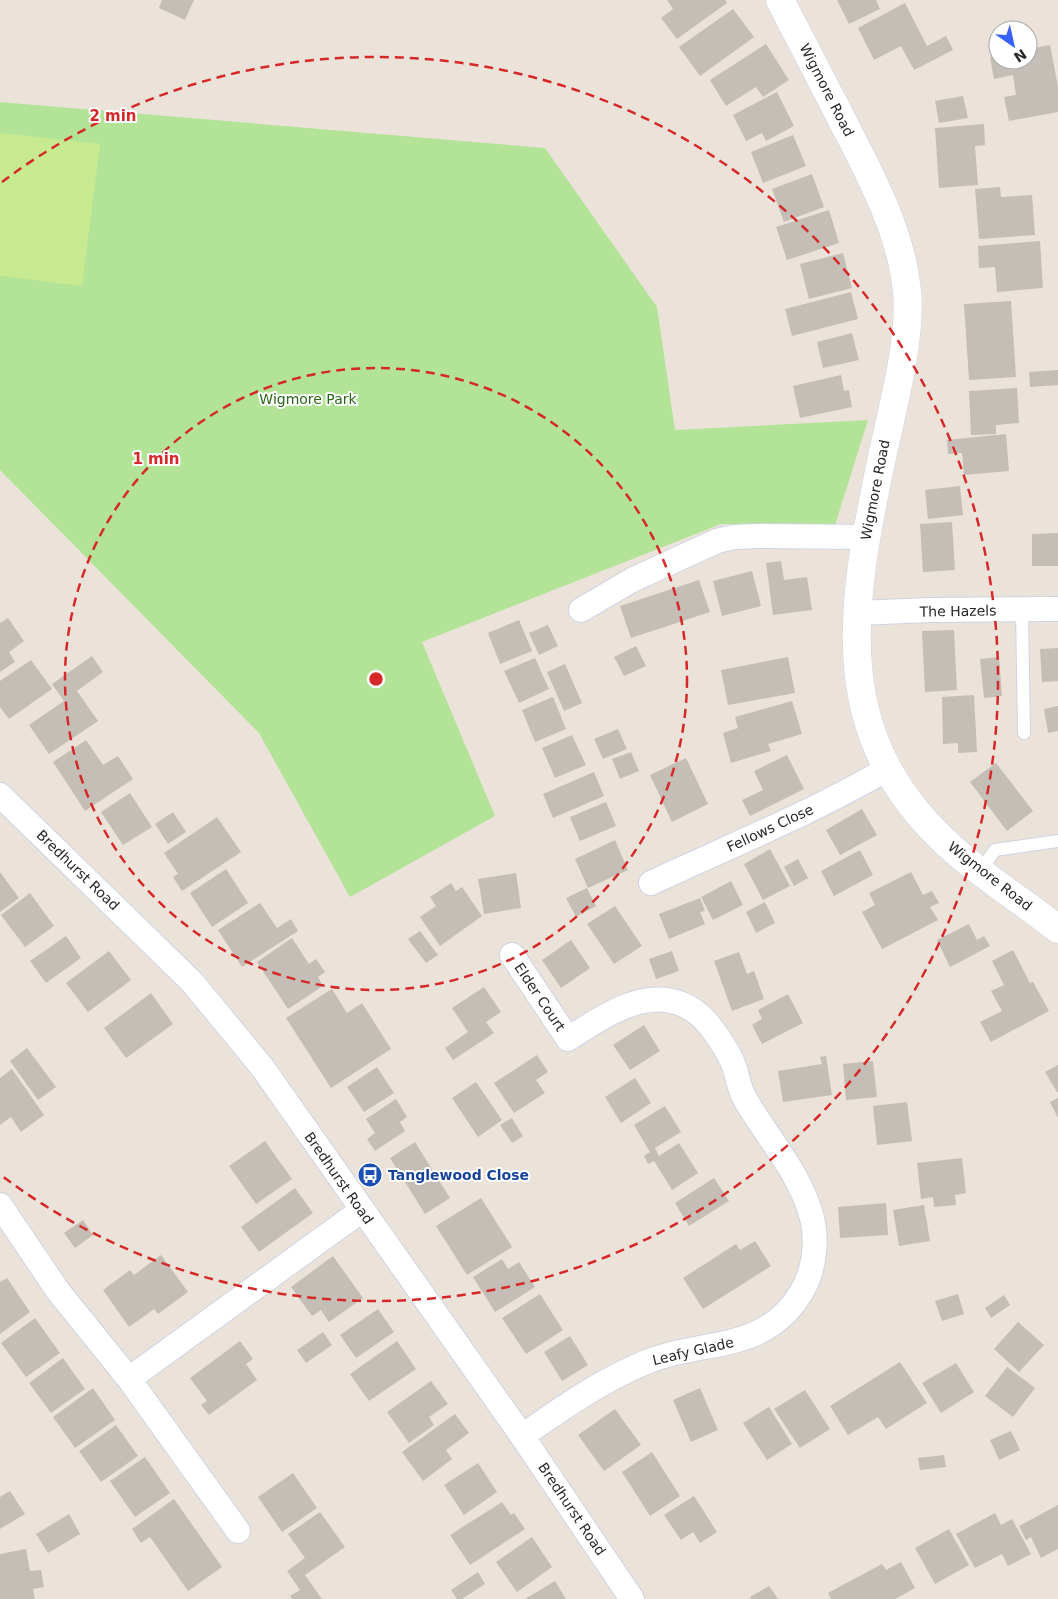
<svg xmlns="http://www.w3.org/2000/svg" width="1058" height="1599" font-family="'DejaVu Sans',sans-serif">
<rect width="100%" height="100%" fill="#ebe3da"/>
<path fill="#b2e396" d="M 0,102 L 545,148 L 657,307 L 675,430 L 868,420 L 835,525 L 721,524 L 422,642 L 495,816 L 350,897 L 259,733 L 0,470 Z"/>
<path fill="#c7ea91" d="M 0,133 L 100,144 L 82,286 L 0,276 Z"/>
<path fill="#c4beb6" d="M 162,0 L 194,0 L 185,20 L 159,8 Z
M 667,0 L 725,0 L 727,3 L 677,39 L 661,18 L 673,9 Z
M 837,0 L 876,0 L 880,9 L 849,24 Z
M 905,3 L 927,46 L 946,36 L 953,50 L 914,70 L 901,46 L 874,60 L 858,28 Z
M 733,9 L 754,37 L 700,76 L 679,47 Z
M 766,44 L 789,80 L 763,97 L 756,87 L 726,106 L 710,80 Z
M 1050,45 L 1058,87 L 1058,112 L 1009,121 L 1004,97 L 1016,95 L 1013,75 L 994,79 L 990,57 L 998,55 L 998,60 L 1028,60 L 1028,49 Z
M 777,92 L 794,126 L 766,141 L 762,133 L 746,141 L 733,115 Z
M 963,96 L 968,118 L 939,123 L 935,101 Z
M 984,124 L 985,145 L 975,146 L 978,185 L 939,188 L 935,128 Z
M 793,135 L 806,166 L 763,183 L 751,152 Z
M 812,174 L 824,207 L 784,222 L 772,189 Z
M 1000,187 L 1001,197 L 1032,195 L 1035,235 L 979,239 L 975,189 Z
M 829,210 L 839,243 L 787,260 L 776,227 Z
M 1040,241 L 1043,288 L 997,292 L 995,267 L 979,268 L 978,246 Z
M 843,253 L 852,288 L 809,299 L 800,264 Z
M 851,292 L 858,319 L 792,336 L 785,309 Z
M 1011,301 L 1016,377 L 969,380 L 964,304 Z
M 852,333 L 859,360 L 823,368 L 817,342 Z
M 1058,370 L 1058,385 L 1030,387 L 1029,372 Z
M 841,375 L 844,391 L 849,390 L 852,407 L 800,418 L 793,386 Z
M 1017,388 L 1019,423 L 996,425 L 996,434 L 971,435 L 969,391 Z
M 1006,434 L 1009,471 L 964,475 L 962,453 L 948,454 L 947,440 Z
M 960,486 L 963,515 L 928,519 L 925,490 Z
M 952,522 L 955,570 L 923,572 L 920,524 Z
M 1058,533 L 1058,566 L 1032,566 L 1032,534 Z
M 781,561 L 784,580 L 807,577 L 812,610 L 773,615 L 766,563 Z
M 752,571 L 761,606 L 722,616 L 713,581 Z
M 699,580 L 710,612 L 631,638 L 620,606 Z
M 8,618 L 24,641 L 9,652 L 15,662 L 0,672 L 0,623 Z
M 519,620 L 532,651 L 500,664 L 488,633 Z
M 548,625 L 558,646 L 539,655 L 529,633 Z
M 954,630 L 957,690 L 925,692 L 922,631 Z
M 636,646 L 646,666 L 624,676 L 614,657 Z
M 1058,648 L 1058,681 L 1042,682 L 1040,649 Z
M 92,656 L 103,672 L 77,691 L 98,721 L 49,754 L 29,725 L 64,701 L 52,684 Z
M 788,657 L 795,693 L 728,705 L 721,670 Z
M 999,657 L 1002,696 L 984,698 L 980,659 Z
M 535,658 L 549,689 L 519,703 L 504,671 Z
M 31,660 L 52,689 L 9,719 L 0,707 L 0,681 Z
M 565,664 L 582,703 L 564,711 L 547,672 Z
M 974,695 L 977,752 L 958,753 L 958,743 L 943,744 L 942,697 Z
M 553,697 L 566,729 L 535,742 L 522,710 Z
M 792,701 L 802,734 L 768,744 L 771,751 L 731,763 L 723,733 L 738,728 L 735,717 Z
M 1058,706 L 1058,731 L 1048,733 L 1044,709 Z
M 618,729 L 627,749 L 603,759 L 594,739 Z
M 572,735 L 586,765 L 555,778 L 542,748 Z
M 86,740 L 103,765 L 118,756 L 133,779 L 85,811 L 53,762 Z
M 631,752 L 639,771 L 620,779 L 612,759 Z
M 787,755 L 804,789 L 750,816 L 742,800 L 763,790 L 754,771 Z
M 686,758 L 708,804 L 672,822 L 650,775 Z
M 996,763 L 1033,811 L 1007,831 L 970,782 Z
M 594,772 L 604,796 L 553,818 L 543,794 Z
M 130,793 L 152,827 L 123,845 L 101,812 Z
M 606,802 L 616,826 L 580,841 L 570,817 Z
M 862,809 L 877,835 L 840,855 L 826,830 Z
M 173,812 L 186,832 L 168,844 L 155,824 Z
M 217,817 L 241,852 L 182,891 L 173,877 L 178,874 L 164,853 Z
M 615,840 L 628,870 L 588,888 L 575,859 Z
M 770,849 L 790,886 L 763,900 L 744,864 Z
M 860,850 L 873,875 L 834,896 L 821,871 Z
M 798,859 L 808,878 L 794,886 L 784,867 Z
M 226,869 L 248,903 L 212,927 L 190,893 Z
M 0,872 L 19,898 L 0,912 Z
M 911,872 L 923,895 L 932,891 L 939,903 L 930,907 L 938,920 L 882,949 L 862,912 L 875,905 L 869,893 Z
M 516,873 L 521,908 L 484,914 L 478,879 Z
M 731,881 L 743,905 L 713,920 L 701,897 Z
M 451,883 L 456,891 L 462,887 L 482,916 L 440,946 L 420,917 L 436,906 L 430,897 Z
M 587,888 L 596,906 L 576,917 L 566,898 Z
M 30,893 L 54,926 L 25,947 L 1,915 Z
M 700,898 L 705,911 L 700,912 L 705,924 L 669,939 L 659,914 Z
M 765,902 L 775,923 L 756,933 L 746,912 Z
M 260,903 L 277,928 L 291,919 L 298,931 L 242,967 L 218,930 Z
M 615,906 L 642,946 L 614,964 L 587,924 Z
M 969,924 L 977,940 L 984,936 L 990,946 L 950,967 L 937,940 Z
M 420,931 L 438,955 L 426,963 L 408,939 Z
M 66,936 L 81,958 L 46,983 L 30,961 Z
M 292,938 L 309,964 L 316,959 L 325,972 L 318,977 L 323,986 L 288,1009 L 257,962 Z
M 571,940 L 590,968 L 561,988 L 542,960 Z
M 1013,950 L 1030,983 L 1033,982 L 1049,1011 L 991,1042 L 980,1022 L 1002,1011 L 991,991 L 1004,985 L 992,961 Z
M 109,951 L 131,980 L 88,1012 L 66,983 Z
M 672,951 L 679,971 L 656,979 L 649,959 Z
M 739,952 L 747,974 L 754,971 L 764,999 L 732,1011 L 714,961 Z
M 484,987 L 501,1012 L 486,1022 L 494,1033 L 453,1060 L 445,1048 L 468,1032 L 452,1008 Z
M 332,989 L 347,1013 L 362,1003 L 391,1049 L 331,1088 L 286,1018 Z
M 151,993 L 173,1024 L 126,1058 L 104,1028 Z
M 788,994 L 803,1023 L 762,1044 L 752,1025 L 762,1019 L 758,1010 Z
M 644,1025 L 660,1051 L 630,1070 L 613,1045 Z
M 27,1048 L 56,1087 L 38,1100 L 10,1061 Z
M 537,1055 L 548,1072 L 536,1080 L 545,1093 L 514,1113 L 494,1083 Z
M 826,1056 L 832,1095 L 783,1102 L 778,1071 L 822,1064 L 820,1057 Z
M 873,1061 L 877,1097 L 846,1100 L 843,1064 Z
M 1058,1065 L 1058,1092 L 1057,1092 L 1045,1072 Z
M 377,1067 L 394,1093 L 364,1112 L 347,1087 Z
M 12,1069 L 44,1115 L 21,1132 L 11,1117 L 0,1125 L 0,1078 Z
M 635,1078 L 651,1103 L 621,1123 L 605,1097 Z
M 476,1082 L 502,1120 L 478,1137 L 452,1098 Z
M 1058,1098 L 1058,1118 L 1050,1102 Z
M 396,1099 L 407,1117 L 400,1122 L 405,1131 L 375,1151 L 367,1139 L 375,1133 L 366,1119 Z
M 907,1102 L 912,1141 L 877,1145 L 873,1106 Z
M 665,1106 L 681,1132 L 655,1148 L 659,1156 L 679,1143 L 698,1173 L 672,1190 L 654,1161 L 648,1164 L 644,1156 L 650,1152 L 634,1125 Z
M 512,1118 L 523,1136 L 512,1143 L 500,1125 Z
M 265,1141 L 292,1179 L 256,1204 L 229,1166 Z
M 415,1142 L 450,1198 L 425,1214 L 390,1158 Z
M 962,1158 L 966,1193 L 955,1195 L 956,1205 L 934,1207 L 933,1197 L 921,1199 L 917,1163 Z
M 714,1178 L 729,1201 L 689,1226 L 675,1203 Z
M 295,1188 L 313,1213 L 259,1252 L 241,1227 Z
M 481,1198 L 512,1247 L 467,1275 L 436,1226 Z
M 886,1203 L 888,1235 L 840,1238 L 838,1207 Z
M 924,1205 L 930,1241 L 899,1246 L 893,1210 Z
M 83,1220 L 93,1235 L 75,1248 L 64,1233 Z
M 755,1241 L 771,1266 L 703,1309 L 683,1278 L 736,1244 L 740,1250 Z
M 161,1255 L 188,1292 L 158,1314 L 154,1309 L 129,1327 L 103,1290 L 130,1270 L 134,1275 Z
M 333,1256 L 363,1298 L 329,1322 L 321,1310 L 312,1316 L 291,1287 Z
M 502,1259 L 508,1269 L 519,1262 L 535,1287 L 495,1312 L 473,1277 Z
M 7,1278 L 30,1312 L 0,1334 L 0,1282 Z
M 540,1294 L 563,1330 L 526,1354 L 502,1318 Z
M 958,1294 L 964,1314 L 942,1321 L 935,1301 Z
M 1004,1295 L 1010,1305 L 991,1318 L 985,1308 Z
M 378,1309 L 394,1332 L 356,1358 L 340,1335 Z
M 35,1318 L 60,1353 L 26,1377 L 1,1343 Z
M 1018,1322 L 1044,1345 L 1019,1372 L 994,1349 Z
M 323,1332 L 332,1345 L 306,1363 L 297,1350 Z
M 570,1336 L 588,1365 L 562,1381 L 544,1352 Z
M 240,1341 L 253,1359 L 246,1364 L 257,1380 L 209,1415 L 201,1405 L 207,1401 L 190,1378 Z
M 397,1341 L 416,1369 L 369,1401 L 350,1374 Z
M 63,1358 L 85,1389 L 51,1413 L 29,1383 Z
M 900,1362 L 927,1403 L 886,1429 L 878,1417 L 848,1435 L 830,1406 Z
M 956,1363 L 974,1392 L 941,1413 L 922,1383 Z
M 1007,1367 L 1035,1388 L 1013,1417 L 985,1396 Z
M 431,1381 L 448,1404 L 429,1417 L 434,1425 L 409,1443 L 387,1412 Z
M 93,1388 L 115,1420 L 75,1448 L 53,1417 Z
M 700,1388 L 718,1430 L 691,1442 L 673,1400 Z
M 805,1390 L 830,1429 L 800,1448 L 774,1409 Z
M 769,1407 L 792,1444 L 767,1460 L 743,1423 Z
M 615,1409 L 641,1445 L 604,1471 L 578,1435 Z
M 455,1414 L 469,1433 L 446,1450 L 452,1459 L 423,1481 L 402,1452 Z
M 116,1425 L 138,1456 L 101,1482 L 79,1451 Z
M 1011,1431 L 1020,1450 L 999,1460 L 990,1440 Z
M 652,1452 L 680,1496 L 650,1516 L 622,1472 Z
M 944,1455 L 946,1467 L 920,1470 L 918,1458 Z
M 145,1457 L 170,1493 L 135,1517 L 110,1481 Z
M 478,1463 L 497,1492 L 464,1515 L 444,1485 Z
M 293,1473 L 317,1508 L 282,1532 L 258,1497 Z
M 10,1491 L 25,1514 L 0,1529 L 0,1497 Z
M 694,1496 L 717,1532 L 700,1543 L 693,1532 L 681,1540 L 664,1515 Z
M 174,1499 L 222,1567 L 188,1591 L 150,1537 L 141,1543 L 132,1529 Z
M 502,1502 L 511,1515 L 514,1513 L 525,1529 L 470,1565 L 450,1535 Z
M 1058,1505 L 1058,1549 L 1041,1558 L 1031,1537 L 1026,1540 L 1019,1526 Z
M 320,1512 L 345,1547 L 305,1575 L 322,1599 L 292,1599 L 290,1596 L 300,1590 L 287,1571 L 305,1558 L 288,1534 Z
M 995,1513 L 1001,1525 L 1012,1519 L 1031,1554 L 1008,1566 L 1002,1554 L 975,1568 L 956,1534 Z
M 69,1514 L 80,1534 L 48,1553 L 36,1534 Z
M 949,1529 L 969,1565 L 935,1584 L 915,1548 Z
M 532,1537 L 552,1567 L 517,1592 L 496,1562 Z
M 26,1549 L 30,1571 L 41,1570 L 44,1587 L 33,1589 L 35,1599 L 0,1599 L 0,1554 Z
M 901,1562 L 915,1588 L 895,1599 L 831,1599 L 828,1593 L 882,1564 L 886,1570 Z
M 478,1572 L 485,1584 L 462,1599 L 457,1599 L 451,1590 Z
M 555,1581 L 566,1599 L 525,1599 Z
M 769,1586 L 778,1599 L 751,1599 L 750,1597 Z"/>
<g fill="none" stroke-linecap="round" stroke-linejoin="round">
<defs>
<path id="service" d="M 1022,610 L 1024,733
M 981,870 L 995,850 L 1058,841"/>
<path id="minor" d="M 581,610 L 632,580 L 717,541 L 734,537 L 758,536 L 865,537
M 857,613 L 931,610 L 1058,609
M 0,795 L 192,982 L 262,1067 L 522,1436 L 632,1599
M 651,883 C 730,846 812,813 887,769
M 512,955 L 568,1039 C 599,1019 641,989 679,1003 C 691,1007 702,1016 710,1026 C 719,1038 729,1052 734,1066 C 738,1077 739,1089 745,1099 C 767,1137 801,1174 812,1218 C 818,1242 814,1272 801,1293 C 763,1354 704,1339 649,1361 C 603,1379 563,1408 522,1436
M 0,1205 L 58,1291 L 129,1379
M 238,1531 L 129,1379 L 362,1210"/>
<path id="tertiary" d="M 780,0 C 800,38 820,78 840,116 C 868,171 901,229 907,291 C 912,340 891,413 881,462 C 850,610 827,738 954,850 C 986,879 1024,902 1058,929"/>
</defs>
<use href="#service" stroke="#cfd3e2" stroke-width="14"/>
<use href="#minor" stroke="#cfd3e2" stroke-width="26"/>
<use href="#tertiary" stroke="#cfd3e2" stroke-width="29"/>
<use href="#service" stroke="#fff" stroke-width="12"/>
<use href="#minor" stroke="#fff" stroke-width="24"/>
<use href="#tertiary" stroke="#fff" stroke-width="28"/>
</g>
<g fill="none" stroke="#d62828" stroke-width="2.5" stroke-dasharray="9 6">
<circle cx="376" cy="679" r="311"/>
<path d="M2 182A622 622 0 1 1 2 1176"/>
</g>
<defs>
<symbol id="bus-disc" viewBox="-11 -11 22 22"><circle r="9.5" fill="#1a4fb4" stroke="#fff"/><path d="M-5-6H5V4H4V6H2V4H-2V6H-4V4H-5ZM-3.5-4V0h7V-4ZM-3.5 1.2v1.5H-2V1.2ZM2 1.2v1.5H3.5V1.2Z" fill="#fff"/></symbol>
</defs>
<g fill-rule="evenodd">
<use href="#bus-disc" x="356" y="1161" width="28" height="28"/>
</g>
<g text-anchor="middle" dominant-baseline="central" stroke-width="4" stroke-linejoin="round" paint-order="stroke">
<g font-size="14" fill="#292929" stroke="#fff">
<text transform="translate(827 90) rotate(63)">Wigmore Road</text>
<text transform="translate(875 490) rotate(-79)">Wigmore Road</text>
<text transform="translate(958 611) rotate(-1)">The Hazels</text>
<text transform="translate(770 828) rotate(-25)">Fellows Close</text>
<text transform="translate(78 870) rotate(44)">Bredhurst Road</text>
<text transform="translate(990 876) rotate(38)">Wigmore Road</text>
<text transform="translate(540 997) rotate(56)">Elder Court</text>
<text transform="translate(339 1178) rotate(55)">Bredhurst Road</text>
<text transform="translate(693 1351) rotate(-13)">Leafy Glade</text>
<text transform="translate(572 1509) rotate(56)">Bredhurst Road</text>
</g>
<g font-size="14" fill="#2b6619" stroke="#fff">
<text x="308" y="399">Wigmore Park</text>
</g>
<g font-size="14" font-weight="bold" fill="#164399" stroke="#fff" text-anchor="start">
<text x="388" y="1175">Tanglewood Close</text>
</g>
</g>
<circle cx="376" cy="679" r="8" fill="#d62828" stroke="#fff" stroke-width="2.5"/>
<g font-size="15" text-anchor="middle" font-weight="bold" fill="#d62828" stroke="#fff" stroke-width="4" stroke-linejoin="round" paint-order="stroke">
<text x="113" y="121">2 min</text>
<text x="156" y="464">1 min</text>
</g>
<g transform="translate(1013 45) rotate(146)"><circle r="24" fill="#ffffff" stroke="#a9a9a9"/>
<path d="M0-4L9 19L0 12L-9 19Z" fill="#3761fb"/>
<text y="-8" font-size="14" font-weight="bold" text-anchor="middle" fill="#292929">N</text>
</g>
</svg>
